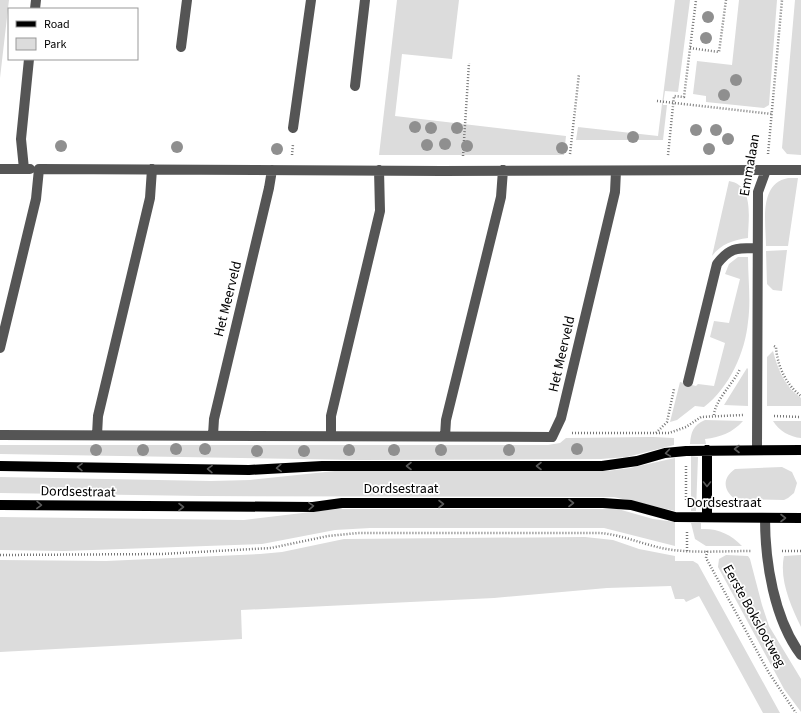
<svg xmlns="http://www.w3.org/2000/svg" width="801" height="713" font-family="'Source Sans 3',sans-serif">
<rect width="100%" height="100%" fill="#fff"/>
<path fill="#dcdcdc" d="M 0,0 L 9,0 L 0,78 Z
M 397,0 L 459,0 L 452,59 L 402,54 L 395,116 L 566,136 L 564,155 L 379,155 Z
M 675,0 L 690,0 L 678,92 L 665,91 L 663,105 L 667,105 L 663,140 L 576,140 L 578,127 L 658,136 Z
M 739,0 L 777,0 L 769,105 L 764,108 L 706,102 L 706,96 L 693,94 L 697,61 L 732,65 Z
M 795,0 L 801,0 L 801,155 L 787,154 L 782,148 Z
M 788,178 L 798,178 L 788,246 L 766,246 C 766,223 758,184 788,178 Z
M 729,181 C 755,185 748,220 748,238 C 733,240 721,244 712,256 Z
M 787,250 L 782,291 L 773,290 L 767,284 L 766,251 Z
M 738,257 L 748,257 C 748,278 751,301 748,322 C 745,353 729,388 704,407 L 695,406 L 677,420 L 670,422 L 680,382 L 696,386 L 698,384 L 714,386 L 725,343 L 710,337 L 714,321 L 729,323 L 740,279 L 725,274 L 729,264 Z
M 773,351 C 778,370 785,387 801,398 L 801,406 L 767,406 L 767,357 Z
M 747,368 L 748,369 L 748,406 L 724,405 Z
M 705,420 L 743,421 C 732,433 721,437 705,439 L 706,444 L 690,444 C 691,432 693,425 705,420 Z
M 773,421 L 801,421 L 801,438 C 790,437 779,431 773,421 Z
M 653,437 L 674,438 L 674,445 L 627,457 L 601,459 L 360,460 L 0,454 L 0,445 L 548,445 L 560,443 L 566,438 Z
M 691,456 L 698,457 L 696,511 L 691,511 Z
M 675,458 L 675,511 L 614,497 L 202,496 L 0,493 L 0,477 L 211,481 L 250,480 L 335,471 L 607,471 L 630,468 Z
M 782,467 L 792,472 L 797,483 L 794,493 L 788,498 L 784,500 L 735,499 C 723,490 722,478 735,469 Z
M 336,509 L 618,509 L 653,519 L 675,522 L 675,546 L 604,528 L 370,528 L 335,530 L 262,544 L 64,551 L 0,550 L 0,517 L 244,520 Z
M 691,523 L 701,523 L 701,529 C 717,528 731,534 742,546 L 706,546 L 695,539 Z
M 585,537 L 613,540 L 639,549 L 675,556 L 675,561 L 693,561 L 698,564 L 780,713 L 763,713 L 699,596 L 686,602 L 684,599 L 675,599 L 671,586 L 607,588 L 494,598 L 241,610 L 242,639 L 0,652 L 0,560 L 106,561 L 260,554 L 282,552 L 344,539 Z
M 726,555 L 748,556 L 750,559 L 762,605 L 769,626 L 801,679 L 801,712 L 784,689 L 718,567 L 719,559 Z
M 801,555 L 801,627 C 791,606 779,580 784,556 Z"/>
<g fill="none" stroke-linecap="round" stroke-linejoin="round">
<path stroke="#777" stroke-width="2.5" stroke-dasharray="1 2" stroke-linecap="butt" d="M 690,48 L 719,52 L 726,0
M 657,101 L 772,114
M 570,154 L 579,74
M 768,154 L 782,0
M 292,155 L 293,144
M 668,155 L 674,96 L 684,97 L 696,0
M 463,156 L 469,63
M 774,346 L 776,347 C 777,365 786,385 801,396
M 714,415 C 715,400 733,384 740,369
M 774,416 L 801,417
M 572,433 L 669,433 L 686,427 L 701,417 L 743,415
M 656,433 L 667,422 L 674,389
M 686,466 L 686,501
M 687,551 L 687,532
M 707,551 L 706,558 L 769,673 L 796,713
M 782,551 L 801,551
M 0,555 L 162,554 L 271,548 L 328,536 L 358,533 L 600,533 C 625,535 648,547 673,550 C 698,553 725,551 751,551"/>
<path stroke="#555" stroke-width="10" d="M 35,9 L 36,0
M 181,47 L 187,0
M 355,86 L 365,0
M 293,128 L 311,0
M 0,169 L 30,169
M 24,169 L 21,139 L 29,59
M 0,348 L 36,199 L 39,169 L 442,171 L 801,170
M 688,382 L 717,264 C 730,247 737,248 757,248
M 0,435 L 552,437 L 561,418 L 615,192 L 616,171
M 97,435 L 98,416 L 150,198 L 152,169
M 213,435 L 214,419 L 269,188 L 272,170
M 331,436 L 331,416 L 380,211 L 379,170
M 445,436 L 446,420 L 501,197 L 503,170
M 757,449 L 758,192 L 766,170
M 765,518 C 765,562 774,619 801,655"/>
<path stroke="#000" stroke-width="10" d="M 707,450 L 707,517
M 0,466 L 249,470 L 322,466 L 602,466 L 637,461 L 665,453 L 686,451 L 801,450
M 0,505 L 313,507 L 342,503 L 603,503 L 631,505 L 675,517 L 801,518"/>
</g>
<g fill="#8f8f8f">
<circle cx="708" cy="17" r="6"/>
<circle cx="706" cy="38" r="6"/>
<circle cx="736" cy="80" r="6"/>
<circle cx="724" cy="95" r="6"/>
<circle cx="415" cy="127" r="6"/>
<circle cx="431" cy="128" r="6"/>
<circle cx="457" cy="128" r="6"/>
<circle cx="696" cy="130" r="6"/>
<circle cx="716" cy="130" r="6"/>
<circle cx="633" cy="137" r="6"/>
<circle cx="728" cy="139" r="6"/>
<circle cx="445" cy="144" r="6"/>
<circle cx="427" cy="145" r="6"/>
<circle cx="61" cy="146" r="6"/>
<circle cx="467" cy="146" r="6"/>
<circle cx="177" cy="147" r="6"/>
<circle cx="562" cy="148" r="6"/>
<circle cx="277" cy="149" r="6"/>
<circle cx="709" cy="149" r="6"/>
<circle cx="176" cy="449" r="6"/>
<circle cx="205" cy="449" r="6"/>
<circle cx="577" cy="449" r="6"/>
<circle cx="96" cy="450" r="6"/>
<circle cx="143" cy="450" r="6"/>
<circle cx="349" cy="450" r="6"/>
<circle cx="394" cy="450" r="6"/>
<circle cx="441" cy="450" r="6"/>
<circle cx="509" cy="450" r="6"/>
<circle cx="257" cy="451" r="6"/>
<circle cx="304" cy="451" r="6"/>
</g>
<defs><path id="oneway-chevron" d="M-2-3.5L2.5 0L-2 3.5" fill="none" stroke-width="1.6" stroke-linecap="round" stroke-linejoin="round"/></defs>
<g stroke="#595959">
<use href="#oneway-chevron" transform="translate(737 449) rotate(180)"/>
<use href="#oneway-chevron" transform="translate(668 453) rotate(172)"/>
<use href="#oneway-chevron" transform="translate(409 466) rotate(180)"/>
<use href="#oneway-chevron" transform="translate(539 466) rotate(180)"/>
<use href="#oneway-chevron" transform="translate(80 467) rotate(-179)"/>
<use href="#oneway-chevron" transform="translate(279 468) rotate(177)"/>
<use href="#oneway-chevron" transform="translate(210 469) rotate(-179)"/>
<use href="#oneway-chevron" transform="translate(707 484) rotate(90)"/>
<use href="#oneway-chevron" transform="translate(571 503)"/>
<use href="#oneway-chevron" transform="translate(441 504)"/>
<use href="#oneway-chevron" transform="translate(39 505) rotate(1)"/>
<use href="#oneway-chevron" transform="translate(311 506) rotate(-3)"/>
<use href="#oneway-chevron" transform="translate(181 507)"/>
<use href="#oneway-chevron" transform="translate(783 518)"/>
</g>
<g text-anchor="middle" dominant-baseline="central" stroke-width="3.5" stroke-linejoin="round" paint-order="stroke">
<g font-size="14" fill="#000" stroke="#fff">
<text transform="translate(750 165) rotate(-80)">Emmalaan</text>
<text transform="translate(228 299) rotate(-76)">Het Meerveld</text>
<text transform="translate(562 354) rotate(-77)">Het Meerveld</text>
<text x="401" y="489">Dordsestraat</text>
<text transform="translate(78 492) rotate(1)">Dordsestraat</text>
<text x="724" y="503">Dordsestraat</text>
<text transform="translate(754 616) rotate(61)">Eerste Bokslootweg</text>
</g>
</g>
<rect x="8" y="8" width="130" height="52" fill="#ffffff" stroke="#999999"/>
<rect x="16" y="21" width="20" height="6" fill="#000000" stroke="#999999"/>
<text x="44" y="28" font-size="12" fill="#000000">Road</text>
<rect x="16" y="38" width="20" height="12" fill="#dcdcdc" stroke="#999999"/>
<text x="44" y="48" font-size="12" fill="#000000">Park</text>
</svg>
